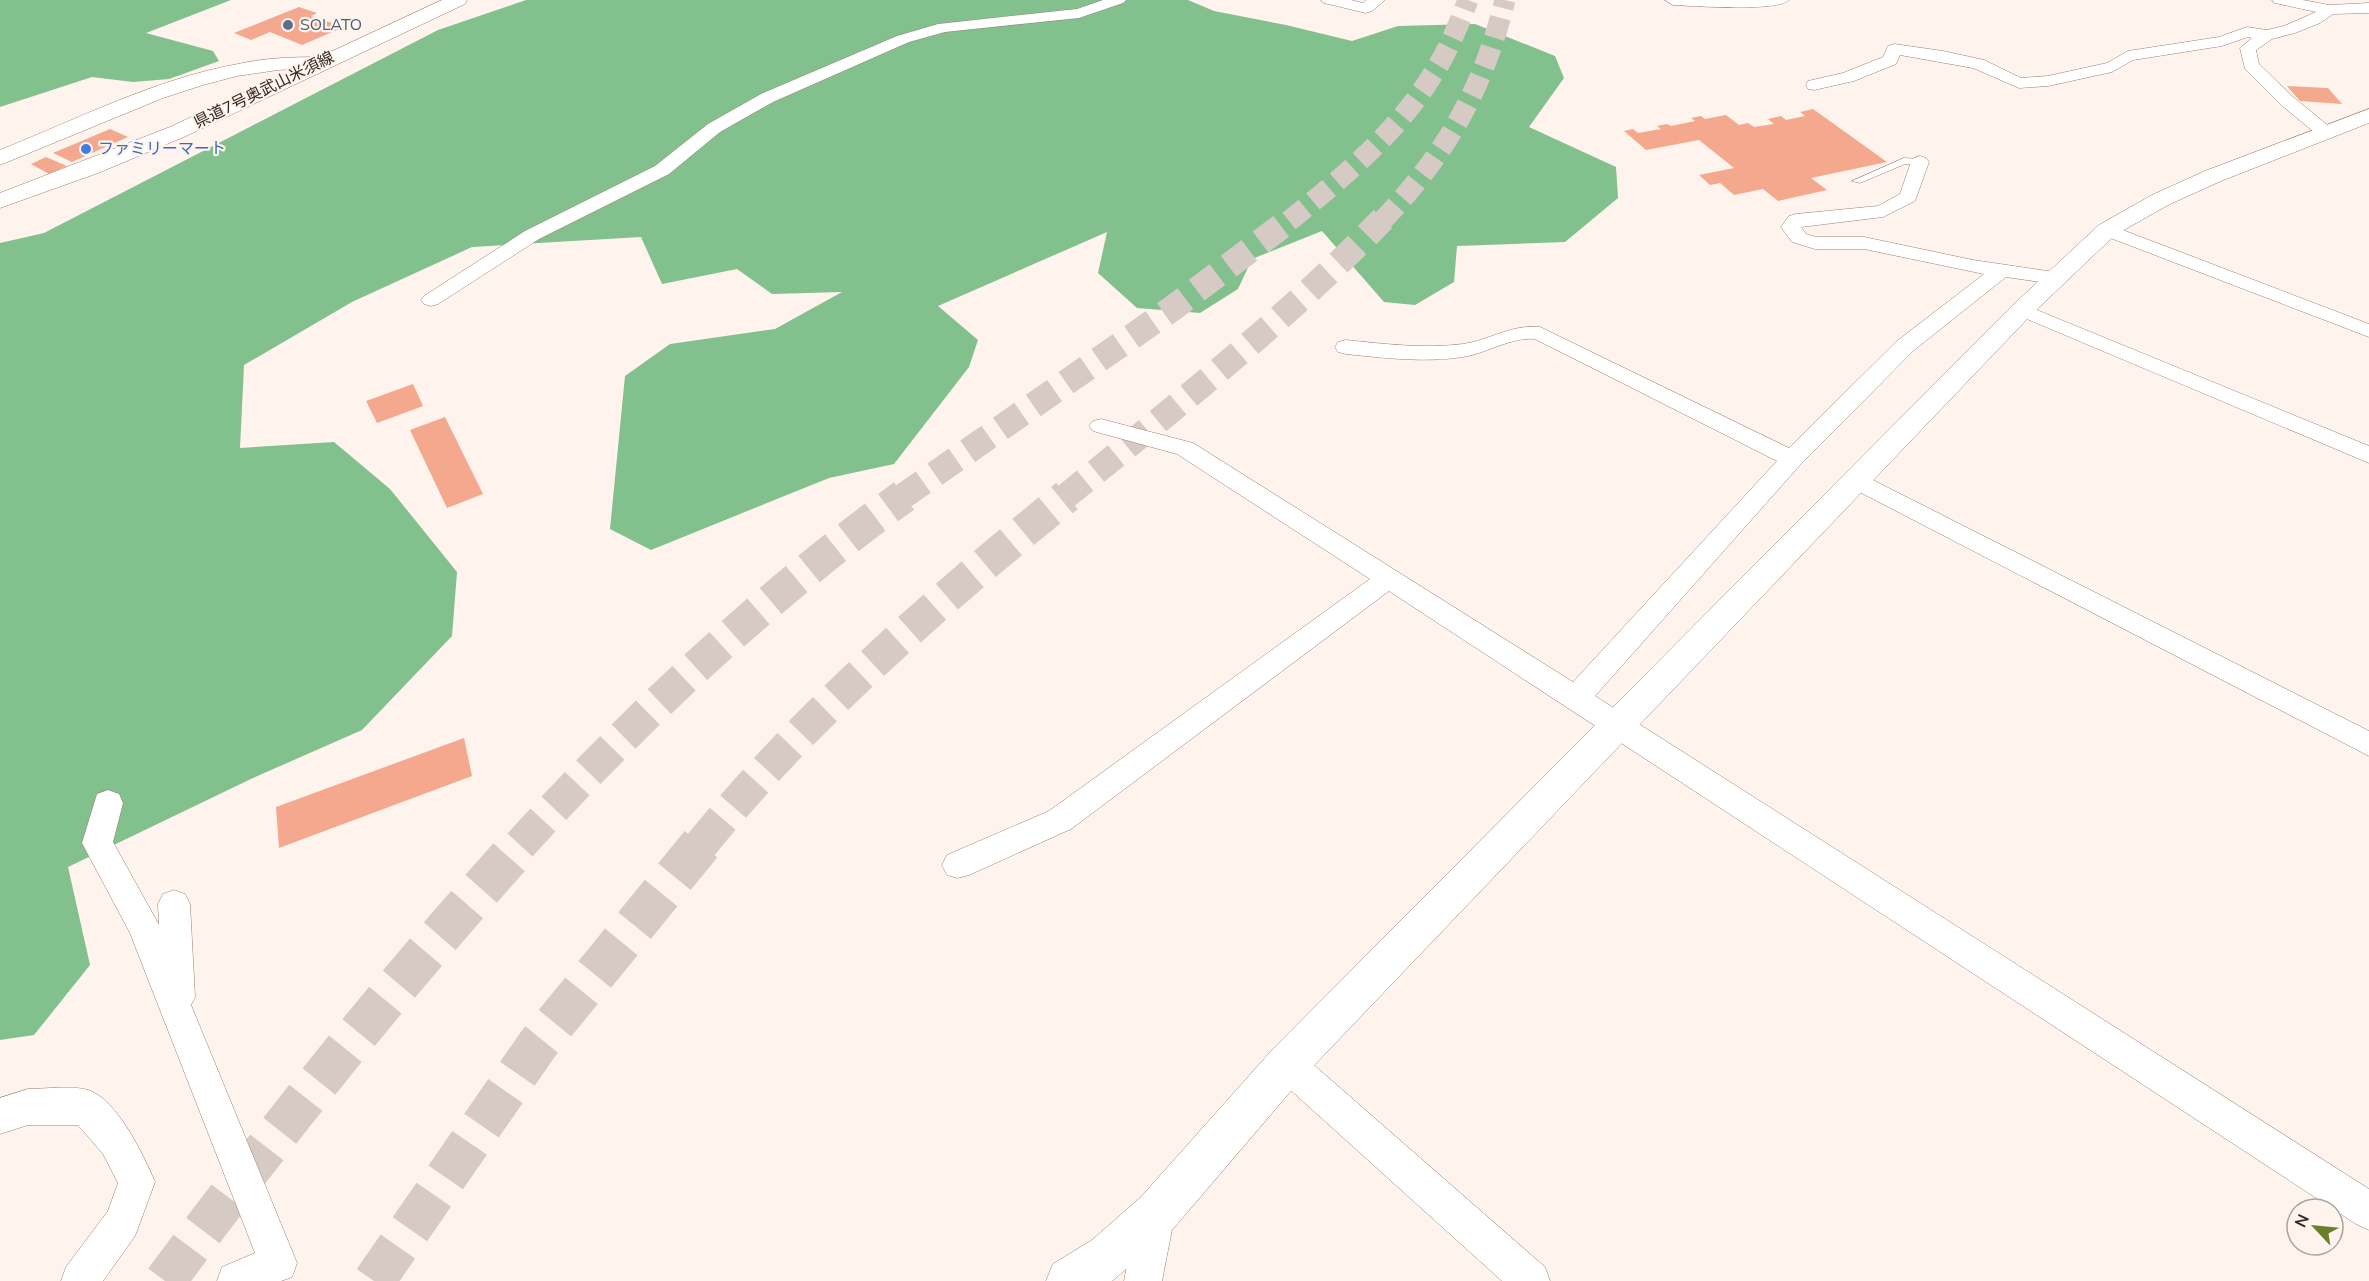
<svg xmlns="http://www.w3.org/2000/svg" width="2369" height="1281" font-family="'Nunito Sans','Noto Sans JP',sans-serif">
<rect width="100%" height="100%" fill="#fff3ed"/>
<path fill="#82c08e" d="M 0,0 L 231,0 L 146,33 L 213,51 L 219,61 L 169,79 L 133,82 L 92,77 L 0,107 Z
M 526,0 L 1188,0 L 1214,11 L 1286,25 L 1352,41 L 1398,26 L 1475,24 L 1555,56 L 1564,78 L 1529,127 L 1616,167 L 1618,198 L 1565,242 L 1457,246 L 1454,282 L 1415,305 L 1384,302 L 1322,231 L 1252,259 L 1238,289 L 1200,313 L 1137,308 L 1098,273 L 1107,232 L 938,306 L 978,340 L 969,367 L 894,464 L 829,478 L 651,550 L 610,529 L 625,376 L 670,344 L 775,329 L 842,292 L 772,294 L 737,269 L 662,284 L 641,237 L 472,247 L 352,302 L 244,365 L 240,448 L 334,442 L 390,489 L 457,572 L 452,636 L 362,730 L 253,778 L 68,867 L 90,965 L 34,1035 L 0,1040 L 0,243 L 44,233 L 438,30 Z"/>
<path fill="#f4a98e" d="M 299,7 L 317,13 L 311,16 L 344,27 L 302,45 L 270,32 L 251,40 L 234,33 Z
M 2287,86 L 2328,88 L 2342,104 L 2300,101 Z
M 1813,109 L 1887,162 L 1811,178 L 1827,190 L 1778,201 L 1763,189 L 1734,195 L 1720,183 L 1710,185 L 1699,175 L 1734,168 L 1699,140 L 1646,150 L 1624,131 L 1633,129 L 1638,133 L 1661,129 L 1657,126 L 1667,124 L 1671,126 L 1695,121 L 1691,118 L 1701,116 L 1705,119 L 1726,115 L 1739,125 L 1748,123 L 1754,127 L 1774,124 L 1768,119 L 1781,116 L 1786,120 L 1805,116 L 1800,112 Z
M 110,129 L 128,137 L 72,162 L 53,153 Z
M 46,157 L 67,166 L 49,174 L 31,164 Z
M 413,384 L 423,406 L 377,423 L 366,401 Z
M 445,417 L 483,494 L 447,508 L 410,430 Z
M 464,738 L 472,776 L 279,848 L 276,807 Z"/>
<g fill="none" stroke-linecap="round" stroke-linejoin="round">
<path stroke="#d6cac5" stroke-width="21" stroke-dasharray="21 10" stroke-linecap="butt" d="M 1289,221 C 1342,178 1397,133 1433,74 C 1448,51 1458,26 1468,0
M 1382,221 C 1446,154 1483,90 1505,0"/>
<path stroke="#d6cac5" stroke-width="26" stroke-dasharray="26 14" stroke-linecap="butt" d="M 902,497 L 1173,308 L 1291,219
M 1065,497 C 1174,408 1284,321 1383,219"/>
<path stroke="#d6cac5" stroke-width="34" stroke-dasharray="34 16" stroke-linecap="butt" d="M 520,845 C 634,719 767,595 904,496
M 701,845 C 807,714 937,602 1067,496"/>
<path stroke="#d6cac5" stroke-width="42" stroke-dasharray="42 21" stroke-linecap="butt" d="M 165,1281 C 278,1129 395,983 522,843
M 374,1281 L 538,1044 L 702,843"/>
<defs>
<path id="service" d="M 1904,158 L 1920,159 L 1925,162 L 1920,165 L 1905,164 L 1860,183 L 1852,181 Z"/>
<path id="minor" d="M 1103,0 L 1126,0 L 1123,3 L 1079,18 L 945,32 L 909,42 L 773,102 L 720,132 L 669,174 L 539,239 L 438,304 L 431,306 L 424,304 L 421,300 L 424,296 L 525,231 L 655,166 L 708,124 L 761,94 L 897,36 L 938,24 L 1077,9 Z
M 1321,0 L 1351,0 L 1363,3 L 1367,0 L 1385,0 L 1372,11 L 1366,13 L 1324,3 Z
M 1665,0 L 1789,0 C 1778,12 1693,6 1673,5 Z
M 2272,0 L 2303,0 L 2329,5 L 2369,3 L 2369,13 L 2333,14 L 2320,23 L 2295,33 L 2272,39 L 2256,50 L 2259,64 L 2293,97 L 2331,128 L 2334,132 L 2331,136 L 2319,136 L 2281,105 L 2245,69 L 2240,48 L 2252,38 L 2248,37 L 2222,46 L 2133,60 L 2112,72 L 2048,86 L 2019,88 L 1973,68 L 1900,55 L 1896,64 L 1854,81 L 1814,90 L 1808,89 L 1806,85 L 1808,81 L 1843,73 L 1883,57 L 1888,46 L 1894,44 L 1943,51 L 1984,60 L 2021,78 L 2048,76 L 2107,63 L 2128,51 L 2219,37 L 2247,27 L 2267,30 L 2284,26 L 2316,12 L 2275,3 Z
M 1920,156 L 1926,158 L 1929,162 L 1915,201 L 1883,217 L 1801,227 L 1806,234 L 1816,237 L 1864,237 L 1973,260 L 2054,272 L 2061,274 L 2064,278 L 2061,282 L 2054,284 L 2006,277 L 1913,351 L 1800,465 L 1595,696 L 2369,1189 L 2369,1230 L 2356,1224 L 1389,591 L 1071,829 L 969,875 L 958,878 L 947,875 L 942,865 L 947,855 L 1049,811 L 1370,579 L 1177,454 L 1093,431 L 1089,426 L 1093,421 L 1101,419 L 1193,443 L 1573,682 L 1777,461 L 1535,339 C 1511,337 1487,353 1463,357 C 1424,363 1385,358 1346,354 L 1338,352 L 1335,347 L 1338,342 L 1346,340 C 1385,344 1424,349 1463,344 C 1490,340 1512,324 1540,327 L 1789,448 L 1897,341 L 1984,274 L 1864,249 L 1815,249 L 1792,242 L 1781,227 L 1789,216 L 1796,214 L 1878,206 L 1900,194 L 1911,162 L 1914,158 Z
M 2107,224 L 2369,324 L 2369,337 L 2100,234 L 2097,230 L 2100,226 Z
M 2022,304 L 2369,446 L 2369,463 L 2015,314 L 2011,310 L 2015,306 Z
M 1857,472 L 2369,731 L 2369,756 L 1848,486 L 1845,480 L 1848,474 Z
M 108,790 L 119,794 L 123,803 L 113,842 L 159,925 L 158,904 L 163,894 L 174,890 L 185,894 L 190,904 L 195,997 L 191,1005 L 297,1263 L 292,1277 L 281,1281 L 217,1281 L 222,1267 L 255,1253 L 130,933 L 82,843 L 97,794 Z
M 1287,1047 L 1299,1052 L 1545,1267 L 1550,1281 L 1502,1281 L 1275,1076 L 1270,1064 L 1275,1052 Z
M 28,1089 C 46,1089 71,1085 88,1090 C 117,1099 144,1156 155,1182 L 135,1236 L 103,1281 L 61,1281 L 66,1267 L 108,1211 L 118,1183 L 103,1154 L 78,1125 L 28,1125 L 0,1134 L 0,1098 Z
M 1156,1195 L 1169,1201 L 1175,1214 L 1162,1281 L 1124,1281 L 1137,1214 L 1143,1201 Z"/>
<path id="tertiary" d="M 320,57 L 327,59 L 330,63 L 327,67 L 278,70 L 237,76 L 203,85 L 163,98 L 0,165 L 0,150 C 78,119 155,79 238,64 C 265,58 292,57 320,57 Z
M 2369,109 L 2369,123 L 2221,181 L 2168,205 L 2115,235 L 2031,315 L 1302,1078 L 1173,1229 L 1112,1281 L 1046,1281 L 1053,1264 L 1092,1240 L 1141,1197 L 1272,1050 L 2013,305 L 2099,225 L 2152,195 L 2205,171 Z"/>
<path id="primary" d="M 442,0 L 467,0 L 465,4 L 186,136 L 98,173 L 0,208 L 0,193 L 170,127 Z"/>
</defs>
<use href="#service" stroke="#9b7f73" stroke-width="1"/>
<use href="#minor" stroke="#9b7f73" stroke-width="1"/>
<use href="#tertiary" stroke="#9b7f73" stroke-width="1"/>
<use href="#primary" stroke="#9b7f73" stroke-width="1"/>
<use href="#service" fill="#fff" fill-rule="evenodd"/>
<use href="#minor" fill="#fff" fill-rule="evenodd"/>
<use href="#tertiary" fill="#fff" fill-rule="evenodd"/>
<use href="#primary" fill="#fff" fill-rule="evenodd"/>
</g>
<circle fill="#5c6f8a" stroke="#fff3ed" stroke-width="2" cx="288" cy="25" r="6"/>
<circle fill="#3f7fe0" stroke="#fff3ed" stroke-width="2" cx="86" cy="149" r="6"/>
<g text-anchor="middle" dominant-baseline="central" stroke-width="4.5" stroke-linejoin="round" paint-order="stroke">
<g font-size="16" fill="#4e5e75" stroke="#fff3ed" text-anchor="start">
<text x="300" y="25">SOLATO</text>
</g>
<g font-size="16" fill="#332823" stroke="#fff3ed">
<text transform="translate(264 90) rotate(-26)">県道7号奥武山米須線</text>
</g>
<g font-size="16" fill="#366cbe" stroke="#fff3ed" text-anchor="start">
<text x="98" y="149">ファミリーマート</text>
</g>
</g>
<g transform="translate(2315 1227) rotate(296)"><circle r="28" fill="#fff3ed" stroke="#ada29c" stroke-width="1.5"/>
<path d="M0-4.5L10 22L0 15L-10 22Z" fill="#6c7d2d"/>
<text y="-9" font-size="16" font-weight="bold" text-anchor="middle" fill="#332823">N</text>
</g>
</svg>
